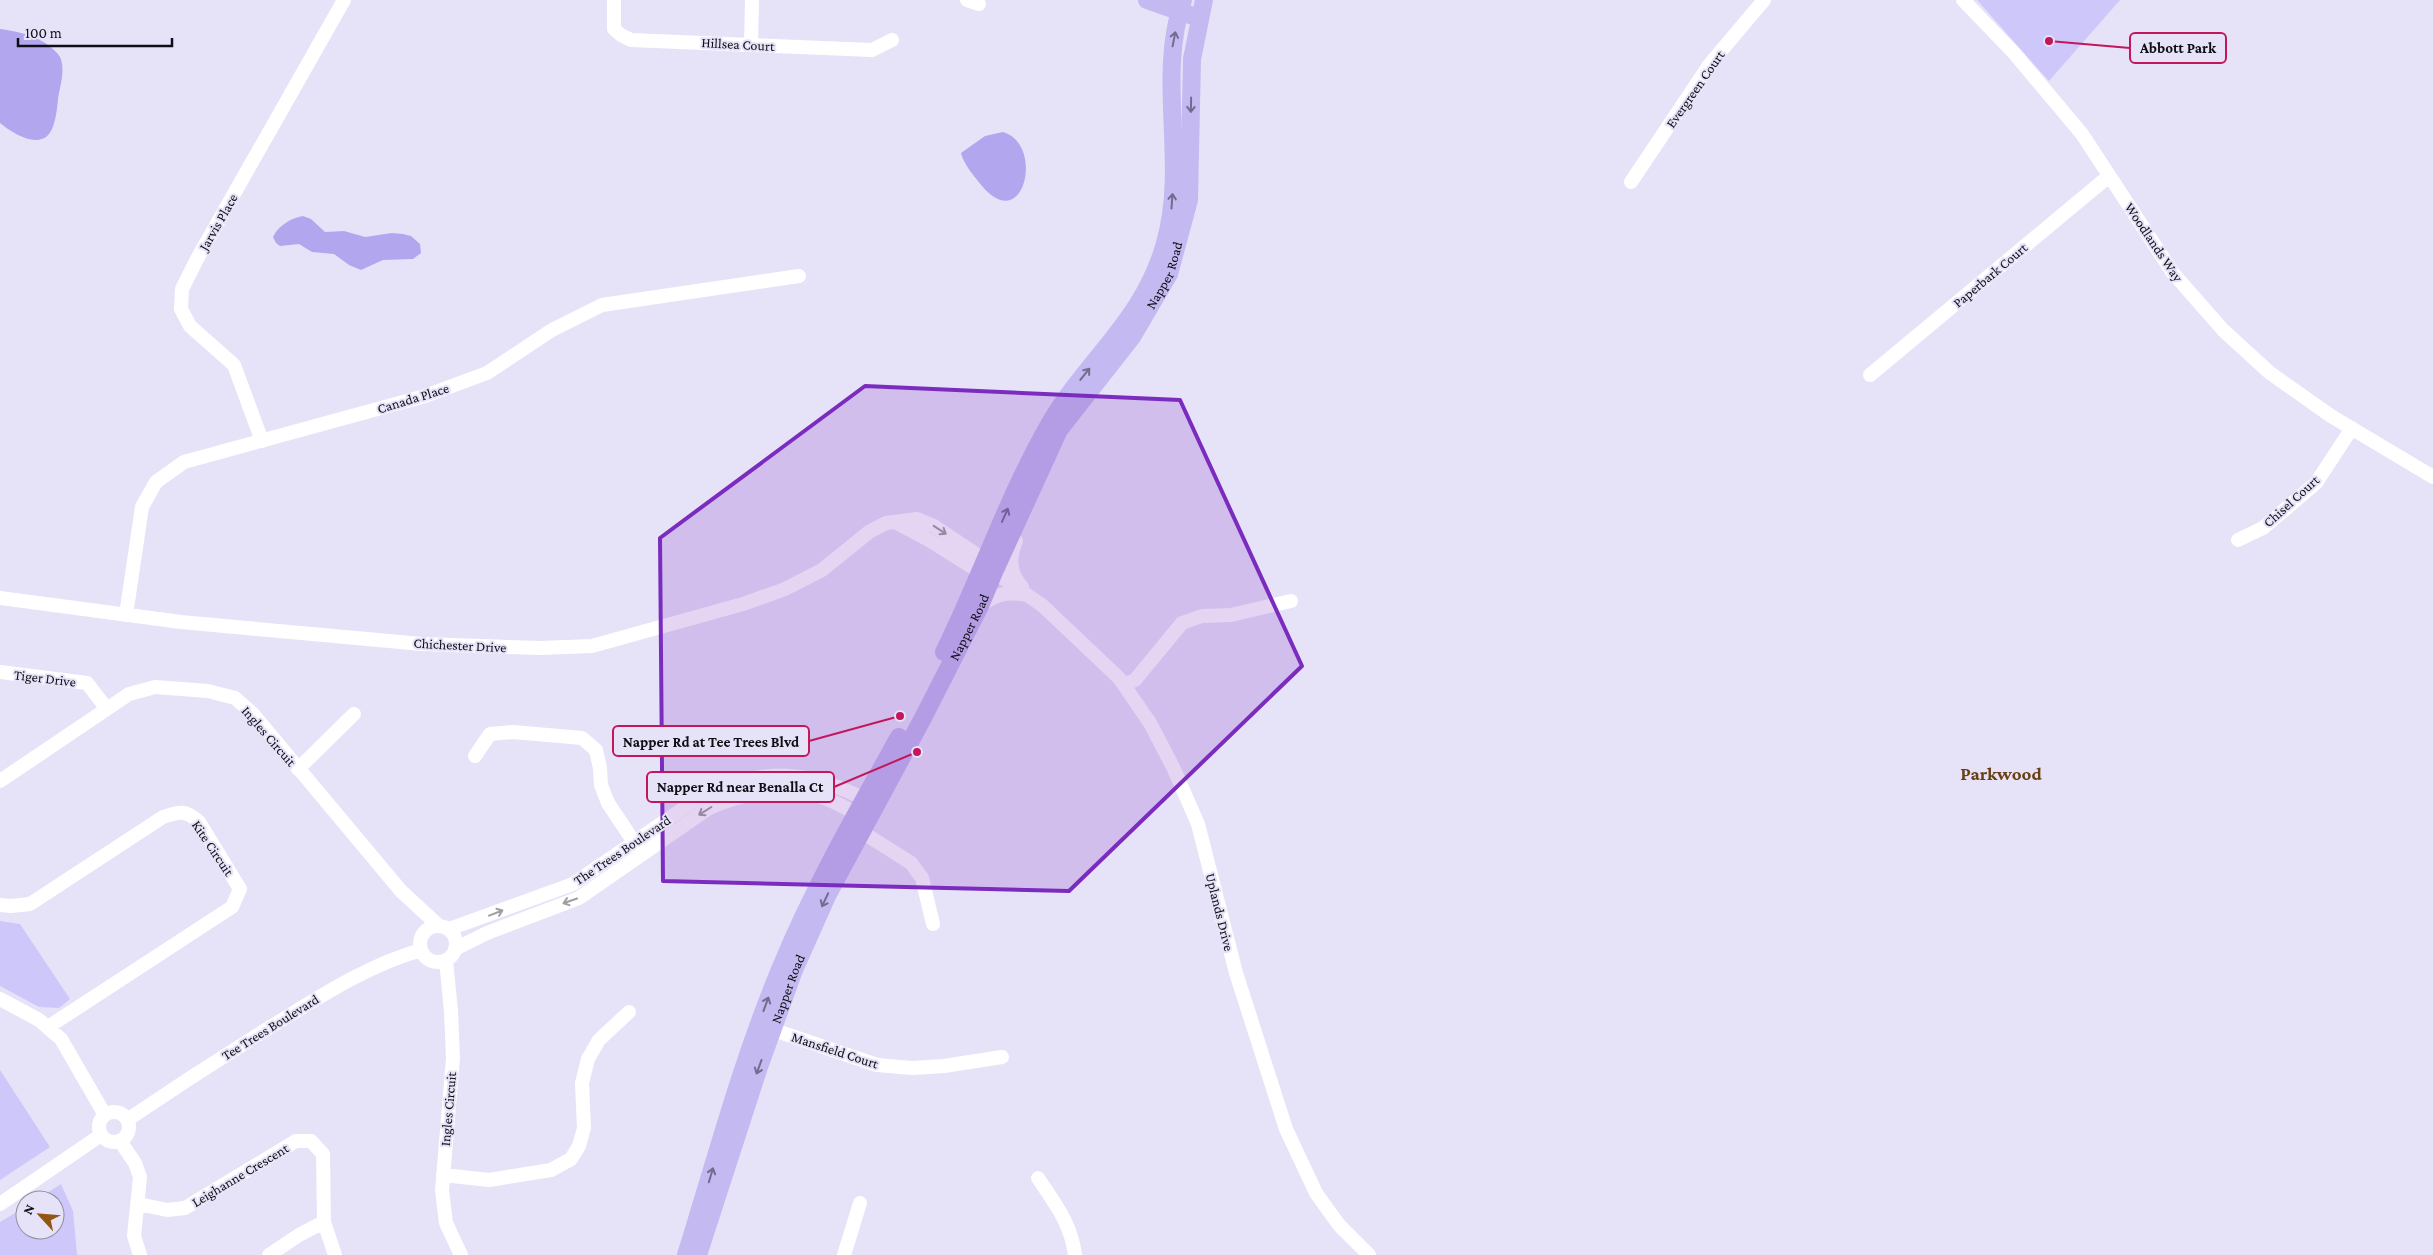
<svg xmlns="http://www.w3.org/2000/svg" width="2433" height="1255" font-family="'Crimson Pro',serif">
<rect width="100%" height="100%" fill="#e6e3f8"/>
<path fill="#cec7f9" d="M 1977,0 L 2120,0 L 2049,81 Z
M 0,921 L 20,924 L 70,999 L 59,1008 L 39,1007 L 0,986 Z
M 0,1070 L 50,1147 L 0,1180 Z
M 61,1184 L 73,1211 L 77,1255 L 0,1255 L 0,1222 L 25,1207 L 25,1230 L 55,1230 L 55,1200 L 36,1200 Z"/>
<path fill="#b2a7ef" d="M 0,29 C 22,32 43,37 58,54 C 67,65 60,86 58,99 C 57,109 56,120 52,129 C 42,152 12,133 0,123 Z
M 1003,132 C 1045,144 1024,236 982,186 C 974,176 964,165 961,153 L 985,136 Z
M 303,216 L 311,219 L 325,232 L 344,231 L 365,237 L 392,233 L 403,234 L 411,236 L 420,244 L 421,253 L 413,259 L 383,260 L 361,270 L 349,265 L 334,254 L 312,252 L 299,244 L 280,246 L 276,243 L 273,237 C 278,226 291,218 303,216 Z"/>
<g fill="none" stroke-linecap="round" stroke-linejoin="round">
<path stroke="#fff" stroke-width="14" d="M 614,0 L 614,29 L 621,35 L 631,40 L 872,50 L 892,40
M 967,0 L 979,4
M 1963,0 L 2014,53 L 2082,134 L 2173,273 L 2223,330 L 2270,373 L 2331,416 L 2433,477
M 751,45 L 752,0
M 1631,182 L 1710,64 L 1764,0
M 1870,375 L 2109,176
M 262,441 L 234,365 L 190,326 L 181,309 L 182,289 L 197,259 L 344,0
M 895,522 L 929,540 L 980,572 L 989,572
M 2238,540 L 2263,528 L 2316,483 L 2352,428
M 1016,541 C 1009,559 1009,572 1022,587
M 0,598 L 181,622 L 422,644 L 541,648 L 592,646 L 743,604 L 785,589 L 822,570 L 869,532 L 886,523 L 917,519 L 934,526 L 985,560 L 994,572 L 1043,606 L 1119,678 L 1150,723 L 1173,767 L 1198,824 L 1236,973 L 1286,1129 L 1316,1193 L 1339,1225 L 1369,1255
M 980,606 C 996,594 1007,591 1026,595
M 126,615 L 142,507 L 156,482 L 184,462 L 425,396 L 487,373 L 552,330 L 602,305 L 799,276
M 0,672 L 87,683 L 107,709
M 1124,685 L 1135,680 L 1182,623 L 1202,616 L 1231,615 L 1291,601
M 475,756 L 490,734 L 513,732 L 582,738 L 596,750 L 600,768 L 601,785 L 608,803 L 638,848
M 298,769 L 354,714
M 0,781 L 129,694 L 155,687 L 208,691 L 235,698 L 253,714 L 401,891 L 439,926
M 854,827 L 911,863 L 922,878 L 933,924
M 0,905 L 11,906 L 30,904 L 163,817 C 180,811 186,810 199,822 L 240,889 L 232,907 L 48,1027
M420 944a18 18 0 1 1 36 0a18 18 0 1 1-36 0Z
M 449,929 L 573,884 L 703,795 C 767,766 811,770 872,803
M 455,949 L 487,933 L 579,898 L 709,808 C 741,794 785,785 819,796 C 835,801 850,810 864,818
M 446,960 L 451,1011 L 453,1058 L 442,1190 L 446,1223 L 461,1255
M 0,999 L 39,1020 L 61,1039 L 105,1115
M 765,1027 L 877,1065 L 912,1068 L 944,1066 L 1002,1057
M99 1127a15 15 0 1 1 30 0a15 15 0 1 1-30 0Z
M 127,1120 C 177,1086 228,1053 280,1021 C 326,993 369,965 421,950
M 120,1141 L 135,1163 L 140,1177 L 134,1236 L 140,1255
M 443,1175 L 489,1180 L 551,1170 L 571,1159 L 579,1146 L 584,1128 L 582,1083 L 588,1059 L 599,1040 L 629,1012
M 1038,1178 C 1055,1204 1071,1223 1075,1255
M 0,1204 L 101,1135
M 139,1204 L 167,1210 L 185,1208 L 296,1141 L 311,1141 L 323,1154 L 324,1222 L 335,1255
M 269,1255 L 299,1235 L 324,1222
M 844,1255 L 860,1203"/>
<g stroke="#c4b9f1" stroke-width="18">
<path d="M 1147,0 L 1190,15"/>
<path d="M 944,652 C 981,577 1008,496 1050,423 C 1088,358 1144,320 1165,243 C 1188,162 1156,81 1183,0"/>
<path d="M 686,1255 C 716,1159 742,1060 781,967 C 814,887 857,812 899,737"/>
<path id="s1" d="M 698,1255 L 759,1067 L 794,970 L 827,896 L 923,718 L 980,606 L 994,572 L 1059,430 L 1132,337 L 1169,274 L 1189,200 L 1192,59 L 1204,0"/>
</g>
</g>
<defs><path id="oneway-shaft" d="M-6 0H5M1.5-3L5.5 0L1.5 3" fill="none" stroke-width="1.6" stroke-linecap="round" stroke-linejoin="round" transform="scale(1.25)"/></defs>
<g stroke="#736c8e">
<use href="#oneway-shaft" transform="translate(1174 39) rotate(-79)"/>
<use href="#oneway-shaft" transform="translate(1191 105) rotate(91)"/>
<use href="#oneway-shaft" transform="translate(1172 201) rotate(-86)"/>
<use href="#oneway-shaft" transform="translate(1085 374) rotate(-51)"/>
<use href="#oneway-shaft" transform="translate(1005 515) rotate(-66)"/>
<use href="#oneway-shaft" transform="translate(825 900) rotate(115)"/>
<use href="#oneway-shaft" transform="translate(766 1004) rotate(-70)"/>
<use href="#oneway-shaft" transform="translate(759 1067) rotate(110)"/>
<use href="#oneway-shaft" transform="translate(711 1175) rotate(-73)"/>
</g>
<g stroke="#9f9fa1">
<use href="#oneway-shaft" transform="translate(940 530) rotate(33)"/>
<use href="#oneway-shaft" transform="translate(705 811) rotate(148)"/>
<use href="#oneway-shaft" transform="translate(570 901) rotate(161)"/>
<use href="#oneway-shaft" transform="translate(496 913) rotate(-21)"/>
</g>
<path fill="#7b2cbf" fill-opacity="0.2" stroke="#7b2cbf" stroke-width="4" stroke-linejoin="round" d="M 865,386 L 1180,400 L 1302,666 L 1069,891 L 663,881 L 660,538 Z"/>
<g text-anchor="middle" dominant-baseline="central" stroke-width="4" stroke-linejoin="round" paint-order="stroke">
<g font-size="14" fill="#0f0e14" stroke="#e6e3f8">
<text transform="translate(738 44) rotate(3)">Hillsea Court</text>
<text transform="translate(1695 89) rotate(-55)">Evergreen Court</text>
<text transform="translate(218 222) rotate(-60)">Jarvis Place</text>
<text transform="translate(2154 242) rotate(56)">Woodlands Way</text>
<text stroke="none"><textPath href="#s1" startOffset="1091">Napper Road</textPath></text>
<text transform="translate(1990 275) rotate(-40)">Paperbark Court</text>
<text transform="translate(413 398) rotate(-17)">Canada Place</text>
<text transform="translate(2291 501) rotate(-42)">Chisel Court</text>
<text stroke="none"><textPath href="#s1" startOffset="686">Napper Road</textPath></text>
<text transform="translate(460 645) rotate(3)">Chichester Drive</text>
<text transform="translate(45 678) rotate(7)">Tiger Drive</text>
<text transform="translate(269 736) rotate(49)">Ingles Circuit</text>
<text transform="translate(213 848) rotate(56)">Kite Circuit</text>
<text transform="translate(622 850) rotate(-34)">The Trees Boulevard</text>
<text transform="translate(1220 912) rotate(76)">Uplands Drive</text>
<text stroke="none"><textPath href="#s1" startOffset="281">Napper Road</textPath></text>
<text transform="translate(270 1027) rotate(-32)">Tee Trees Boulevard</text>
<text transform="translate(835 1050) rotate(18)">Mansfield Court</text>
<text transform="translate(448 1109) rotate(-85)">Ingles Circuit</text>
<text transform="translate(240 1175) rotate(-31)">Leighanne Crescent</text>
</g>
<g font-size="19" font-weight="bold" fill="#694015" stroke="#e6e3f8">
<text x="2001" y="773">Parkwood</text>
</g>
</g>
<path fill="none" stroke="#c2185b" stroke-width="2" d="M2049 41L2130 48M900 716L809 741M917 752L834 787"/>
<g fill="#c2185b" stroke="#e6e3f8" stroke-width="2">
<circle cx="2049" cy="41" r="5"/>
<circle cx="900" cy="716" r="5"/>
<circle cx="917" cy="752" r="5"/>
</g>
<g fill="#e6e3f8" stroke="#c2185b" stroke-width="2">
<rect x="2130" y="33" width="96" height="30" rx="5"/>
<rect x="613" y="726" width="196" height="30" rx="5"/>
<rect x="647" y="772" width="187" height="30" rx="5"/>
</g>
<g font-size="15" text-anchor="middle" font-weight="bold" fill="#0f0e14">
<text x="2178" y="53">Abbott Park</text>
<text x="711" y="747">Napper Rd at Tee Trees Blvd</text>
<text x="740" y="792">Napper Rd near Benalla Ct</text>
</g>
<g transform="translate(40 1215) rotate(296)"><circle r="24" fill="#e6e3f8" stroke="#908e9d"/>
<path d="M0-4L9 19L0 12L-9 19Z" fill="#915713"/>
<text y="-8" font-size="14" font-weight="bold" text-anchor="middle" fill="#0f0e14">N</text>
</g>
<path d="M18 38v8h154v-8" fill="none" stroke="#0f0e14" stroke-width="2.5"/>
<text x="25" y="38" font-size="15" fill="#0f0e14" stroke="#e6e3f8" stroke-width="4" paint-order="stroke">100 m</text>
</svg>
